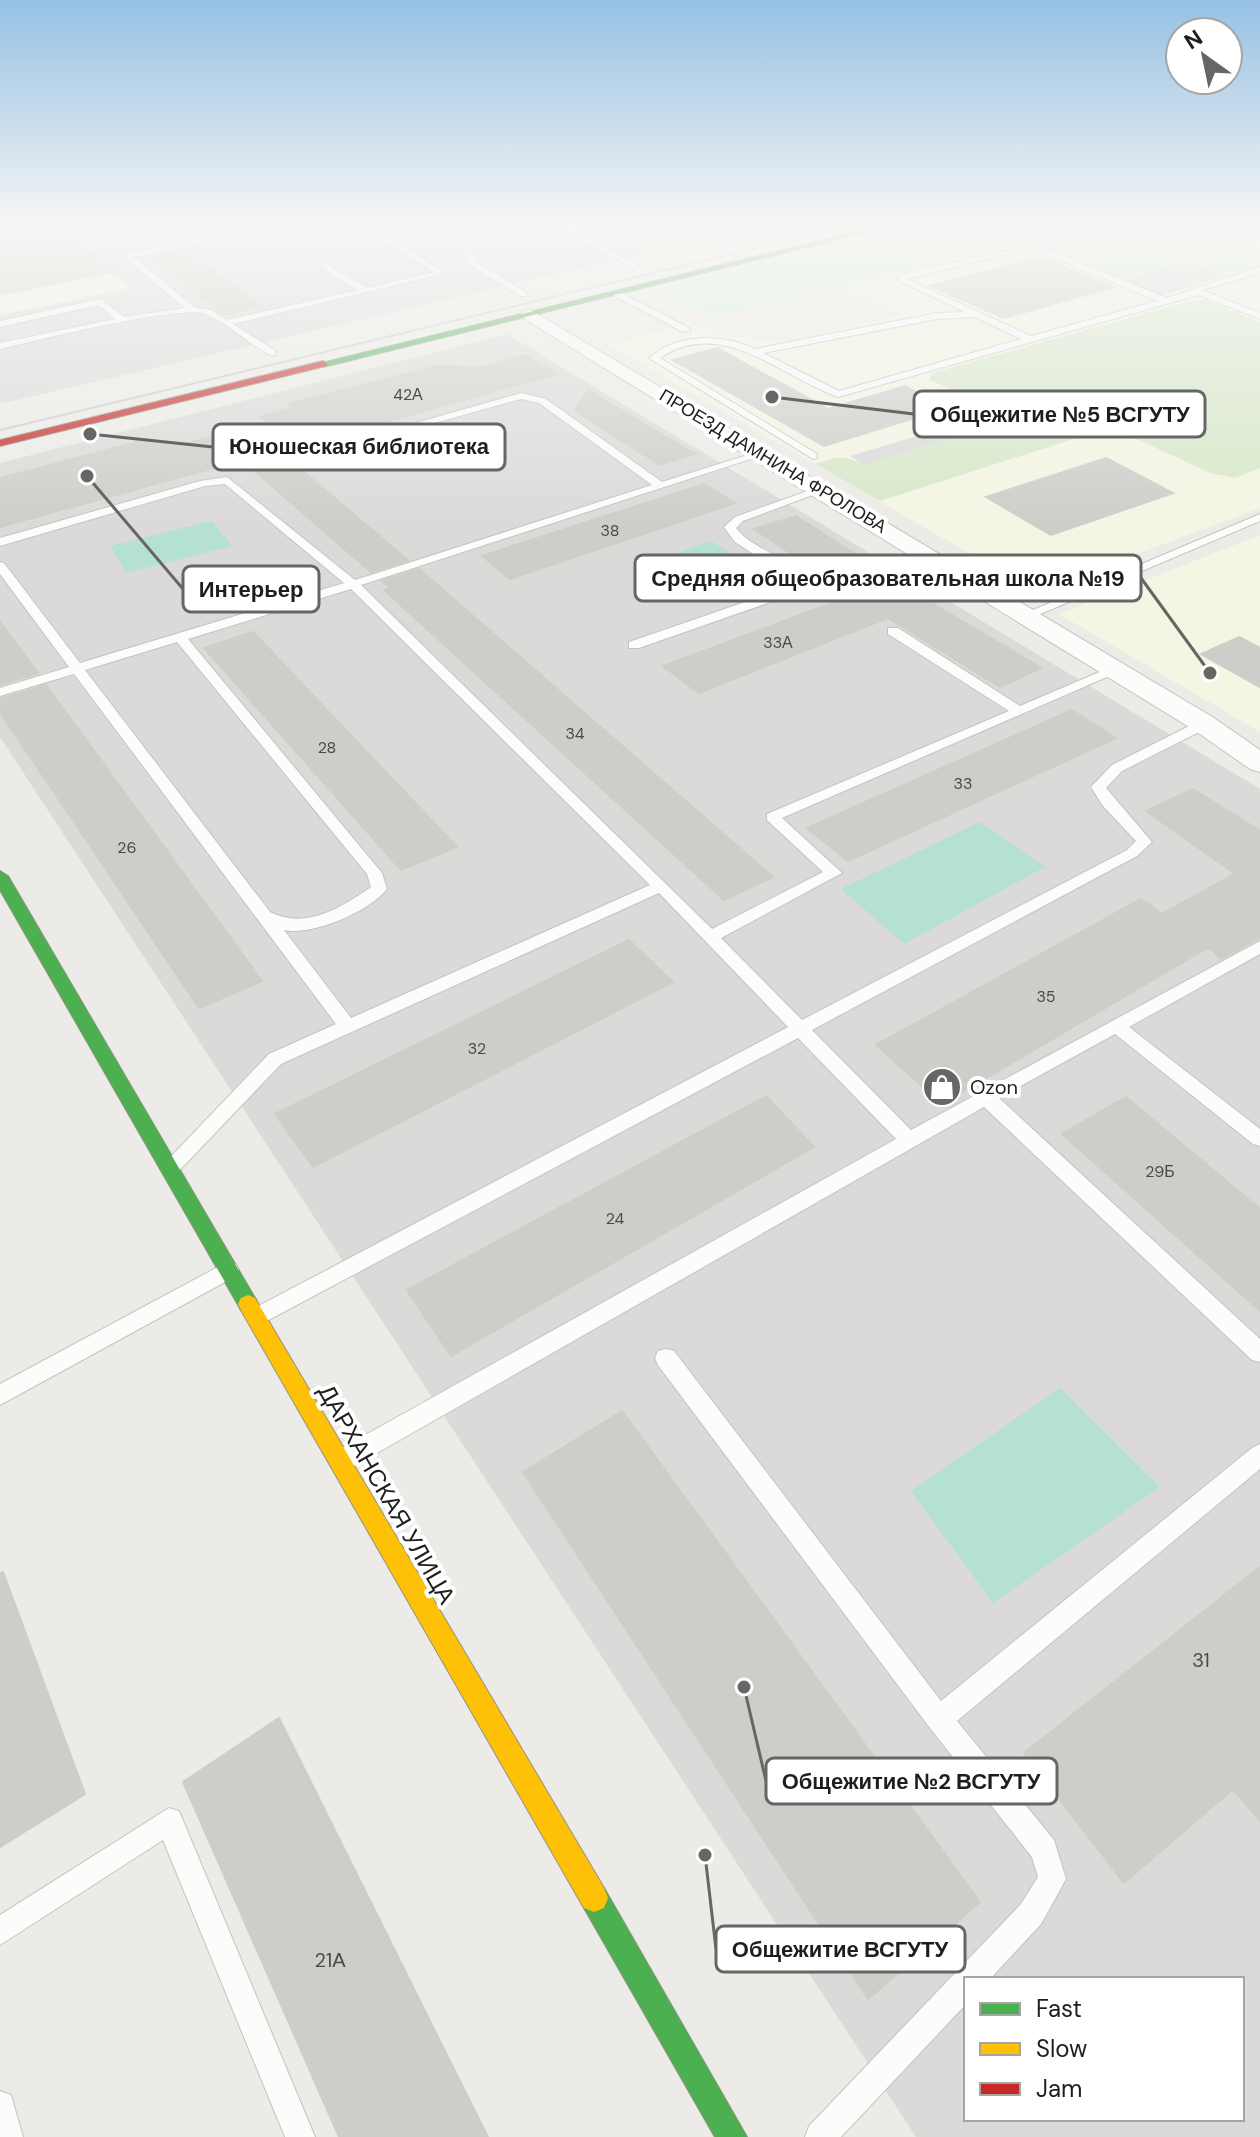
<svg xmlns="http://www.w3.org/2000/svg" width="1260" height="2137" font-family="'DM Sans',sans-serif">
<rect width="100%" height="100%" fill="#ecebe7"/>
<path fill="#dbdad8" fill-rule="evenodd" d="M 87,227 L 757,227 L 0,404 L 0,315 L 131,288 L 84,257 L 101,252 L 74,232 Z
M 507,334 L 1260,789 L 1260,2137 L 916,2137 L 0,737 L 0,463 ZM 966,1979 L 1242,1979 L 1242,2119 L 966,2119 Z"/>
<path fill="#e9e0e5" d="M 0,227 L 87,227 L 74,232 L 102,253 L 0,273 Z"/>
<path fill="#f4f5e3" d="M 1079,227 L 1260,227 L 1260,508 L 1036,592 L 609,345 L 691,323 L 719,335 L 790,342 L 902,314 L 843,286 Z
M 100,264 L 132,288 L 0,315 L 0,273 Z
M 1260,535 L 1260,732 L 1059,614 L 1258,536 Z"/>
<path fill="#dadad8" d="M 1187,261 L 1228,275 L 1159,296 L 1121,281 Z
M 947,427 L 956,437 L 864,465 L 850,456 Z"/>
<path fill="#d7e8c8" d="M 1205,300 L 1260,322 L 1260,468 L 1235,478 L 1210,473 L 1111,427 L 880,501 L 815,464 C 836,457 845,454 864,465 L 955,437 L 946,425 L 992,410 L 929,379 L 932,373 L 1190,301 Z"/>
<path fill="#d6f1d8" d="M 908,227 L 1260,227 L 1260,239 L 1235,247 L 1260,256 L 1260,266 L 1226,274 L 1187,261 L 1131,278 L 1119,279 L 1020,241 L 716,318 L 656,289 Z"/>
<path fill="#b4e1d0" d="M 212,521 L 232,546 L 126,573 L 110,546 Z
M 711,541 L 747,563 L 664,590 L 635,567 Z
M 980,822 L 1045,867 L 904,944 L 841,889 Z
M 1060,1388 L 1160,1487 L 993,1603 L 911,1491 Z"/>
<path fill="#cfcdca" stroke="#cfcdc8" stroke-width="2" d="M 0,227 L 5,227 L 24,242 L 66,233 L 116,271 L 0,295 Z
M 184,250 L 238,289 L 262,306 L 224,315 L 148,257 Z
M 1039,257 L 1114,287 L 1004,318 L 930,286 Z
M 717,348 L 828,409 L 905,386 L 947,408 L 824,446 L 673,360 Z
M 525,355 L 558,374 L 279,451 L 408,560 L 371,572 L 242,460 L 0,527 L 0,478 L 141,441 L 185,444 L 267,422 L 260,417 L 294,408 L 289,404 L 436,366 L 482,367 Z
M 588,390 L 695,454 L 660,465 L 575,411 Z
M 1106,458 L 1173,493 L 1051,535 L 986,497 Z
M 704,484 L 735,503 L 510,579 L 482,556 Z
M 796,516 L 927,600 L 1041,668 L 1000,687 L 888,618 L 699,693 L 663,666 L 853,595 L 754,529 Z
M 419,569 L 773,877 L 724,900 L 384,590 L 390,588 L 382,581 Z
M 0,622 L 38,673 L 0,685 Z
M 253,632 L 457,847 L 401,870 L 204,648 Z
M 1239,637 L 1260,648 L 1260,687 L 1201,654 Z
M 46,685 L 262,981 L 199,1008 L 0,712 L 0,699 Z
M 1072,710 L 1116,738 L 848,861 L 807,828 Z
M 1193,789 L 1260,831 L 1260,937 L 1221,959 L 1209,947 L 942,1104 L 876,1045 L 1141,899 L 1162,914 L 1235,874 L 1146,811 Z
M 629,940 L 673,982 L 313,1167 L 275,1114 Z
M 766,1096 L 814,1147 L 451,1356 L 407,1290 Z
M 1126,1097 L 1260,1209 L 1260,1311 L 1062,1134 Z
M 622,1411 L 980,1902 L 868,1999 L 523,1472 Z
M 1260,1567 L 1260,1821 L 1233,1789 L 1124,1883 L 1024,1753 Z
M 3,1572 L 85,1794 L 0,1847 L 0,1573 Z
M 279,1718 L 488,2137 L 339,2137 L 183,1782 Z"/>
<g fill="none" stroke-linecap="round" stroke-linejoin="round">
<defs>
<path id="lane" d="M 262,227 L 275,227 L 134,257 L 195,308 L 211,310 L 227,320 L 358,290 L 322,268 L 325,263 L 367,288 L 435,272 L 360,227 L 369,227 L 446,273 L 233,324 L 276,351 L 276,355 L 273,356 C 249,346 230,323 205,314 C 177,305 36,341 0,349 L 0,343 L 115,319 L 99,305 L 0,327 L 0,321 L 101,299 L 124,317 L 185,308 L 125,258 L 125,254 Z
M 429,227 L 438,227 L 467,244 L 475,261 L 526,292 L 526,296 L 520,296 L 469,264 L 461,247 Z
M 516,227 L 525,227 L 539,235 L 532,237 Z
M 560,227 L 569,227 L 640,267 L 633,269 Z
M 1025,246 L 1042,247 L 1167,298 L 1260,267 L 1260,273 L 1202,290 L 1260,313 L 1260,319 L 1198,295 L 838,397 C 781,377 722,316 660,358 L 817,454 L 817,458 L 813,459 L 649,358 C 677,333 723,333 755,349 L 937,313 L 965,312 L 897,280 L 901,274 ZM 1025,250 L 1038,251 L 1157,301 L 1031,336 L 906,279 ZM 975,317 L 1021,339 L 839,391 L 763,353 L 937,319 Z
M 616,290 L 689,328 L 691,330 L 683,332 L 613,295 Z
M 521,393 L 546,399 L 662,482 L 757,452 L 766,454 L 361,585 L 712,929 L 823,872 L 767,820 L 767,814 L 1009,711 L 888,634 L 888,628 L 898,628 L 1020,706 L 1111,667 L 1121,667 L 1123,670 L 782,818 L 842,873 L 721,938 L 802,1020 L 1127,850 L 1136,841 L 1103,806 L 1091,787 L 1112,765 L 1199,721 L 1209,721 L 1209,727 L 1122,771 L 1106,788 L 1152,842 L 1137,856 L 812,1030 L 911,1130 L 1260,941 L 1260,954 L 1129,1027 L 1260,1129 L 1260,1146 L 1253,1144 L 1115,1034 L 999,1098 L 1260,1339 L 1260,1362 L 1252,1360 L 984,1107 L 349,1469 L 341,1472 L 333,1469 L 330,1461 L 333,1453 L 896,1139 L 798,1038 L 263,1323 L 256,1326 L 249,1323 L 246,1317 L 249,1311 L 788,1027 L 659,893 L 281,1064 L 177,1173 L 163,1173 L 160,1168 L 269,1054 L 336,1024 L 74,674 L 0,696 L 0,688 L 69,667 L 0,574 L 0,562 L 4,563 L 80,663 L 344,583 L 225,484 L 205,486 L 0,546 L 0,538 L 200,481 L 227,477 L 355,580 L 652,485 L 539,403 L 521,399 L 326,453 L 317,451 ZM 351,589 L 650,885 L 351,1018 L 284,930 C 312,936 369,912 387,889 L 382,873 L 188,639 ZM 177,642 L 367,874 L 371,887 C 341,908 305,930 270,912 L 85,670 Z
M 816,488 L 826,490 L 743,521 L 736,528 C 753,551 794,556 802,584 L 785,597 L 639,648 L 629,648 L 629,642 L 777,591 L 790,583 L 787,576 L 735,542 L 724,527 L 735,517 Z
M 1260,514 L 1260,521 L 1031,618 L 1021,615 Z
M 229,1261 L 236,1264 L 239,1270 L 236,1276 L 0,1405 L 0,1384 Z
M 666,1349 L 674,1351 L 941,1701 L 1252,1448 L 1260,1444 L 1260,1469 L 957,1721 L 1054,1840 L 1066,1879 L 1041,1924 L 990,1979 L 966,1979 L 966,2004 L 841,2137 L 805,2137 L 809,2126 L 1021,1904 L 1038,1877 L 1032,1857 L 930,1728 L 658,1365 L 655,1358 L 658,1351 Z
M 169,1808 L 179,1811 L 315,2137 L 285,2137 L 163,1840 L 0,1945 L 0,1915 Z
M 0,2091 L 11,2095 L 23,2137 L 0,2137 Z"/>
<path id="street" d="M 529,309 L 1214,718 L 1260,750 L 1260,772 L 1250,769 L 1194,730 L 523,318 L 520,314 Z"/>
<path id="fast" d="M 876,227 L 888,227 L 323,367 L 318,364 Z
M 0,871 L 8,876 L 255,1298 L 258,1304 L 255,1310 L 248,1313 L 241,1310 L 0,890 Z
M 594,1884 L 604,1888 L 747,2137 L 715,2137 L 584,1908 L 580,1898 L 584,1888 Z"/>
<path id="slow" d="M 248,1295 L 255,1298 L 604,1888 L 608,1898 L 604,1908 L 594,1912 L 584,1908 L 241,1310 L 238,1304 L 241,1298 Z"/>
<path id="jam" d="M 323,361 L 328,364 L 326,366 L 0,446 L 0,440 Z"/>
</defs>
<use href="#lane" stroke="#c3c3c1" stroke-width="2"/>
<use href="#street" stroke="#c3c3c1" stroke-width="2"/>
<use href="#fast" stroke="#929580" stroke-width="2"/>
<use href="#slow" stroke="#929580" stroke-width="2"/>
<use href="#jam" stroke="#929580" stroke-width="2"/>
<use href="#lane" fill="#fcfcfb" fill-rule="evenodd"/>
<use href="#street" fill="#fcfcfb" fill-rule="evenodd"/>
<use href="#fast" fill="#4caf50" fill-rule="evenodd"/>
<use href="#slow" fill="#ffc107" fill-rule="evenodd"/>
<use href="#jam" fill="#c62828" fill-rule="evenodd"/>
<path stroke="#cacac9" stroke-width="2" d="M 0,430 L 844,227"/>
</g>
<linearGradient id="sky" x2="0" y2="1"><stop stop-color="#96c1e4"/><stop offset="0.43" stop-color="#f6f6f4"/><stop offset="1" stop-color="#f6f6f4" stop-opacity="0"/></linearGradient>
<rect width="1260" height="526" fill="url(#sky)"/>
<defs>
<symbol id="shop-disc" viewBox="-11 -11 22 22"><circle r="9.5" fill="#666664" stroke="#fff"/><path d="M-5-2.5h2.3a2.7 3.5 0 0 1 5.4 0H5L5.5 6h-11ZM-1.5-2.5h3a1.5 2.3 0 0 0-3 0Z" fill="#fff"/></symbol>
</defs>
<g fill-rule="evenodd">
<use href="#shop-disc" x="920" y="1065" width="44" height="44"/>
</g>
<g text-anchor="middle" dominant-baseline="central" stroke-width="8" stroke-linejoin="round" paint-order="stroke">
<g font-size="16" fill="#4a4a49">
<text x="408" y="394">42А</text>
<text x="610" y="530">38</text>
<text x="778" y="642">33А</text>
<text x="575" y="733">34</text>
<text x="327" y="747">28</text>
<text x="963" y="783">33</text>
<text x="127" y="847">26</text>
<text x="1046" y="996">35</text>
<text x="477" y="1048">32</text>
<text x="1160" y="1171">29Б</text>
<text x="615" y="1218">24</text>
</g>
<g font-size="18" fill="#1e1e1e" stroke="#fff">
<text transform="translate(773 461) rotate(31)">ПРОЕЗД ДАМНИНА ФРОЛОВА</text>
</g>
<g font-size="20" fill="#1e1e1e" stroke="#fff" text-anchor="start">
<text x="970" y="1087">Ozon</text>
</g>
<g font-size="20" fill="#4a4a49">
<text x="1201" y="1660">31</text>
<text x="330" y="1960">21А</text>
</g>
<g font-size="24" fill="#1e1e1e" stroke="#fff">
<text transform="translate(387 1494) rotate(60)">ДАРХАНСКАЯ УЛИЦА</text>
</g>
</g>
<path fill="none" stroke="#666664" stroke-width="3" d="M772 397L914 414M90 434L213 447M1210 673L1141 578M87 476L183 589M744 1687L766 1781M705 1855L716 1949"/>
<g fill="#666664" stroke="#fff" stroke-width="3">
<circle cx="772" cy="397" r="8"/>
<circle cx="90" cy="434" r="8"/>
<circle cx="1210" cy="673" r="8"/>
<circle cx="87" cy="476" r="8"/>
<circle cx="744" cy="1687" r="8"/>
<circle cx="705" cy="1855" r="8"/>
</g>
<g fill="#fff" stroke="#666664" stroke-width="3">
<rect x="914" y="391" width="291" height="46" rx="8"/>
<rect x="213" y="424" width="292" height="46" rx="8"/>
<rect x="635" y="555" width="506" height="46" rx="8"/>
<rect x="183" y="566" width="136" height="46" rx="8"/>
<rect x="766" y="1758" width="291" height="46" rx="8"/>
<rect x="716" y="1926" width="249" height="46" rx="8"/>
</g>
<g font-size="22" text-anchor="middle" font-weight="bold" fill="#1e1e1e">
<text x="1060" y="422">Общежитие №5 ВСГУТУ</text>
<text x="359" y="454">Юношеская библиотека</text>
<text x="888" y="586">Средняя общеобразовательная школа №19</text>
<text x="251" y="597">Интерьер</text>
<text x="911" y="1789">Общежитие №2 ВСГУТУ</text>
<text x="840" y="1957">Общежитие ВСГУТУ</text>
</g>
<rect x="964" y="1977" width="280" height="144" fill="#ffffff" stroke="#a5a5a5" stroke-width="2"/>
<rect x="980" y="2003" width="40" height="12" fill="#4caf50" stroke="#a5a5a5" stroke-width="2"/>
<text x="1036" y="2017" font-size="24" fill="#1e1e1e">Fast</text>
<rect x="980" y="2043" width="40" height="12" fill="#ffc107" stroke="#a5a5a5" stroke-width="2"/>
<text x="1036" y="2057" font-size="24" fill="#1e1e1e">Slow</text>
<rect x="980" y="2083" width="40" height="12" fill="#c62828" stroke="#a5a5a5" stroke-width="2"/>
<text x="1036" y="2097" font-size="24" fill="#1e1e1e">Jam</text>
<g transform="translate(1204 56) rotate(327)"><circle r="38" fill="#ffffff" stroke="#a5a5a5" stroke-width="2"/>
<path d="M0-6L14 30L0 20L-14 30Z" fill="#666664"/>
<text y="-12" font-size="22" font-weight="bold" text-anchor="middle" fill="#1e1e1e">N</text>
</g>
</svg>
